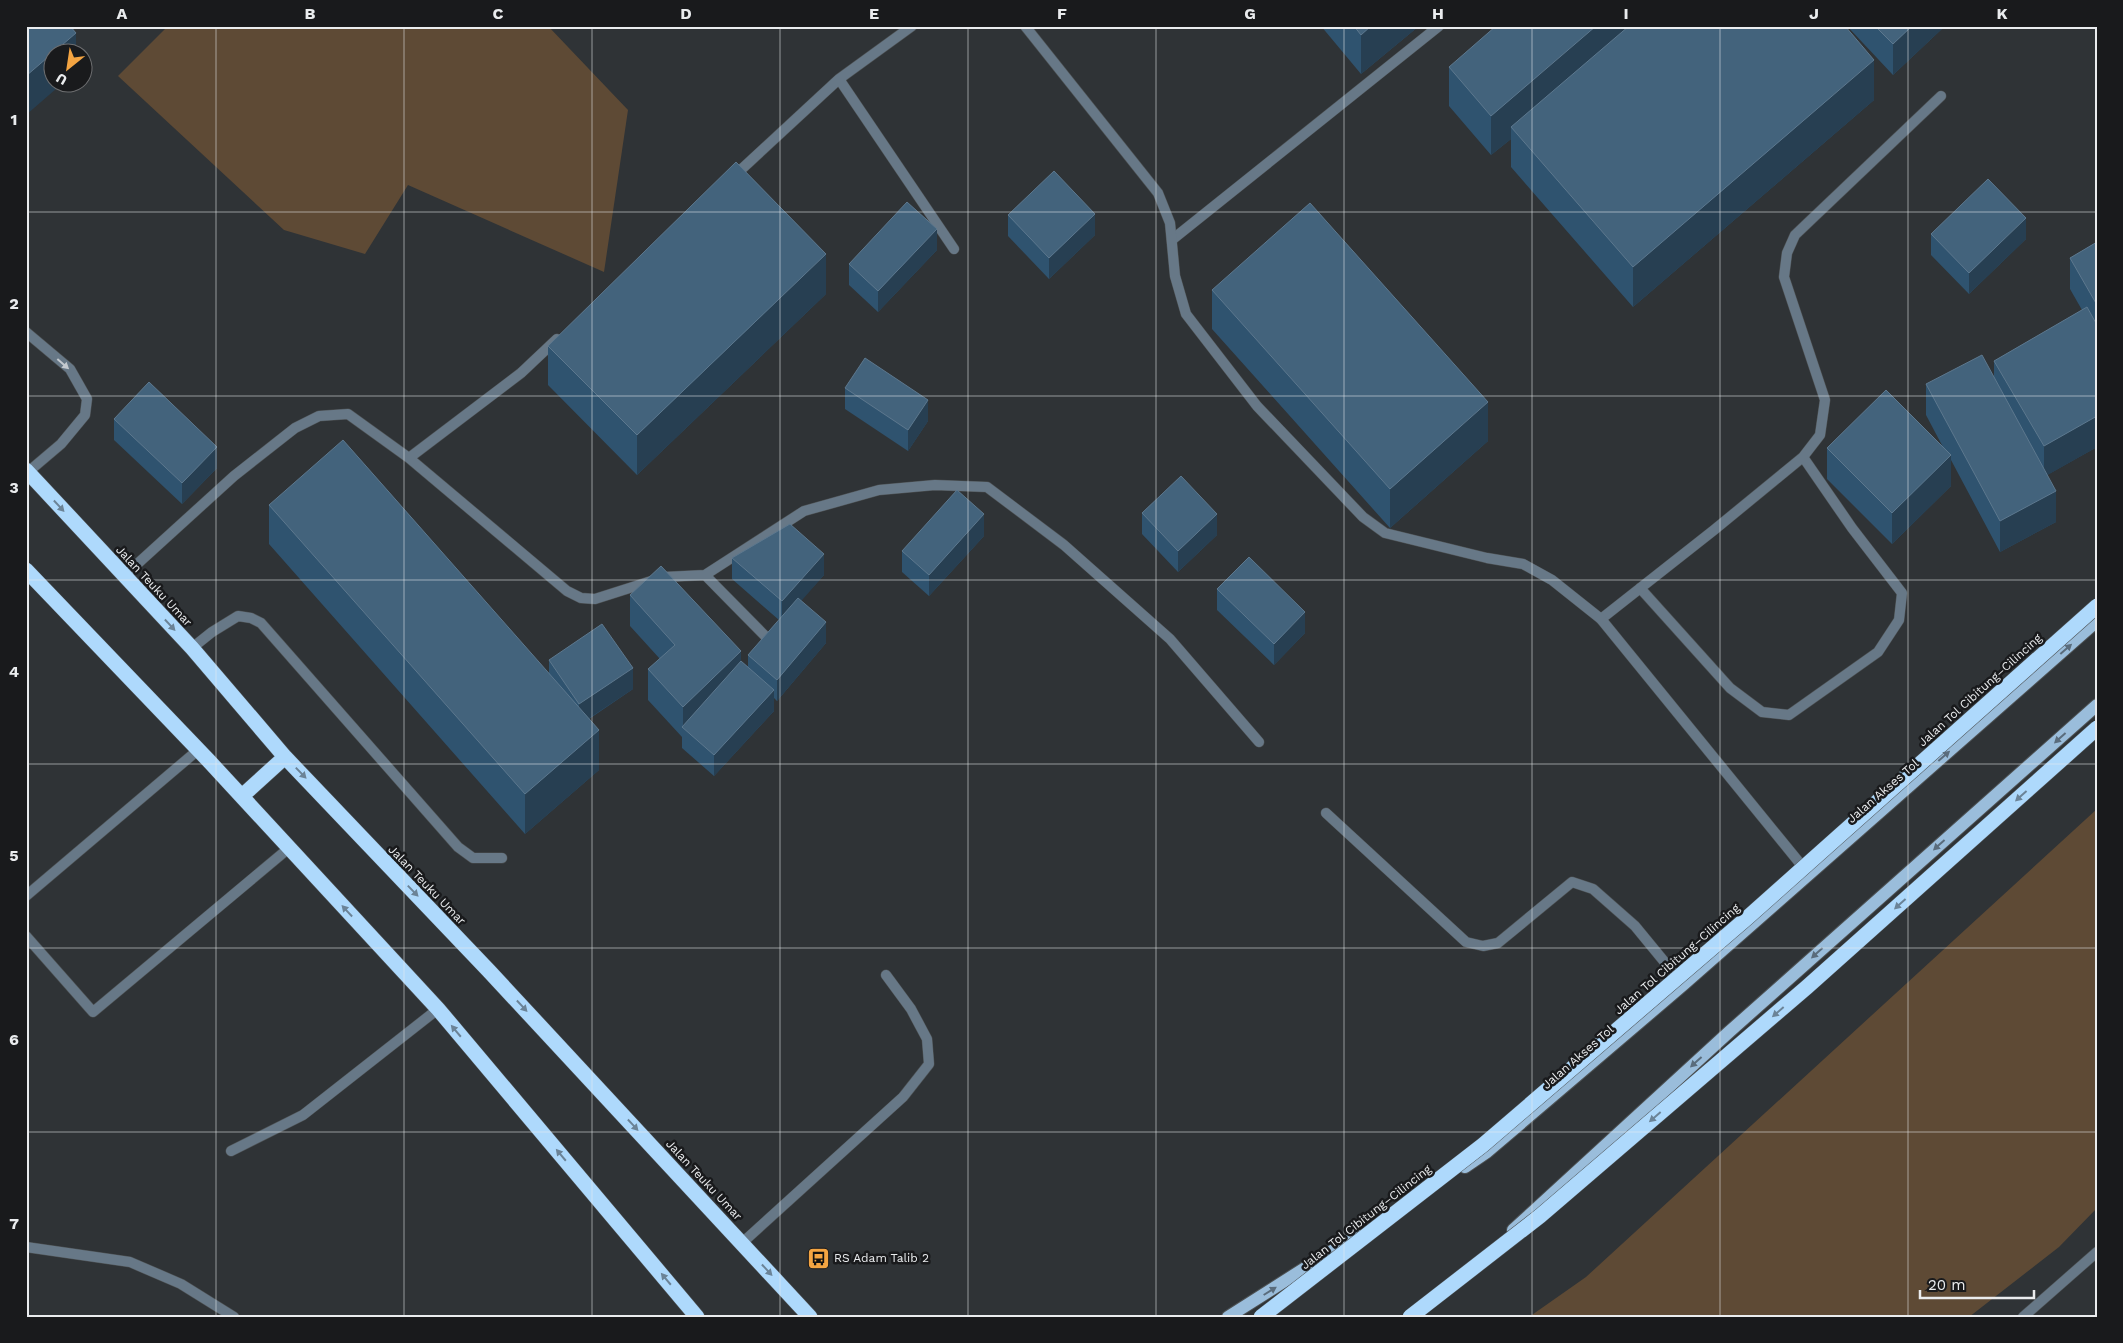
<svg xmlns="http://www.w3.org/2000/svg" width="2123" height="1343" font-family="'Work Sans',sans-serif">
<rect width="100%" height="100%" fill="#2f3336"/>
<path fill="#5e4a35" d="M 168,26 L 548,26 L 628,110 L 604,272 L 408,185 L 365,254 L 284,230 L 118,76 Z
M 2097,809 L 2097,1208 L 2059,1247 L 1969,1317 L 1529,1317 L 1586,1277 Z"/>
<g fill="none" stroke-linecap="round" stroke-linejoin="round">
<defs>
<path id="lane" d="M 1173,239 L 1439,26
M 26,332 L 70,369 L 87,399 L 85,415 L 61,444 L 28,472
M 1640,588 L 1730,688 L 1762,712 L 1789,715 L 1878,652 L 1899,620 L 1902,593 L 1852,528 L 1803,457
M 1601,619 L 1714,530 L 1803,457 L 1820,435 L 1825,400 L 1784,277 L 1787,253 L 1795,235 L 1941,96
M 192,648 L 212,632 L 238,616 L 251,618 L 261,623 L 458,847 L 473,858 L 502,858
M 1326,813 L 1466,942 L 1483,946 L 1498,943 L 1572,882 L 1593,889 L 1635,926 L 1681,982
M 26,896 L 198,750
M 26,936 L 93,1012 L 289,848"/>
<path id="street" d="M 1025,26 L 1158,193 L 1170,223 L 1175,276 L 1186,314 L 1257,406 L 1363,517 L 1385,533 L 1487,558 L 1523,564 L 1552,580 L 1601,619 L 1807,872
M 839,79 L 954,249
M 732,178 L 839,79 L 912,26
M 409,458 L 521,373 L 557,339
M 705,575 L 804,511 L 879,490 L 935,485 L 987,487 L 1064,545 L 1170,639 L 1259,742
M 124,576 L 234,476 L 295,428 L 319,416 L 348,414 L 409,458 L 567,591 L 581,598 L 595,599 L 664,577 L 705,575 L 768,639
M 231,1151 L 303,1115 L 438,1009
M 742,1243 L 903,1097 L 929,1064 L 927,1039 L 911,1009 L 886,975
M 26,1247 L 130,1262 L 181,1284 L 234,1317
M 2023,1317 L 2097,1252"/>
<path id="primary" d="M 1465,1167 L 1487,1152 L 1683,985 L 2097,621
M 1513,1230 L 1729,1032 L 2097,705
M 1228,1317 L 1357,1235"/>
<path id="highway" d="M 26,470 L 192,648 L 285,757 L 489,971 L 810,1317
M 26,570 L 209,761 L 438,1009 L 697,1317
M 242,796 L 285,757"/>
</defs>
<use href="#lane" stroke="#4d5153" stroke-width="11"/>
<use href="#street" stroke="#4d5153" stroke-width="11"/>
<use href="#primary" stroke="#4d5153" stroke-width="14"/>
<use href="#highway" stroke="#4d5153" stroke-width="16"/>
<use href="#lane" stroke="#677887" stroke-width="10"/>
<use href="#street" stroke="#677887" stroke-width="10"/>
<use href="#primary" stroke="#9abddb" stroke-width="12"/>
<use href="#highway" stroke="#aed9fc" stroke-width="15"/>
<defs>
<path id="highway-bridge" d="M 1261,1317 L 1483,1145 L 1747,918 L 2097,606
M 1410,1317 L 1540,1216 L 1807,987 L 2097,728"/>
</defs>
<use href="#highway-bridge" stroke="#4d5153" stroke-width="16" stroke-linecap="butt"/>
<use href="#highway-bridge" stroke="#aed9fc" stroke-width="15"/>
</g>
<path fill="#2f536f" d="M 1321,26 L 1419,26 L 1361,74 Z
M 1847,26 L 1945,26 L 1893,75 Z
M 1449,67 L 1874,100 L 1633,307 L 1511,167 L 1511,139 L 1491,155 L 1449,106 Z
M 1008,215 L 1095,235 L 1049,279 L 1008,236 Z
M 1931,234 L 2026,239 L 1969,294 L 1931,255 Z
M 2097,242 L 2097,447 L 2047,475 L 2056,522 L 2000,552 L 1951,460 L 1951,486 L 1892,544 L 1827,479 L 1827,448 L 1944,449 L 1926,415 L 1926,384 L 1994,376 L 1994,361 L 2082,310 L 2070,289 L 2070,258 Z
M 937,250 L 878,312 L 849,285 L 849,264 Z
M 1212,290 L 1488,441 L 1390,528 L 1212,329 Z
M 826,294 L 637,475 L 548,385 L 548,346 Z
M 845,388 L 928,421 L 908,451 L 845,409 Z
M 114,419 L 217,468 L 182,504 L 114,440 Z
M 269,505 L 549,674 L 549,660 L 633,689 L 589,719 L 599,770 L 525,834 L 269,544 Z
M 1142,513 L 1217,535 L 1178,572 L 1142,534 Z
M 984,536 L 929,596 L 902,572 L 902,551 Z
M 732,558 L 824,575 L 801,600 L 826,643 L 777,701 L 774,698 L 774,711 L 714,776 L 682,748 L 682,737 L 648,700 L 648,669 L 660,659 L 630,626 L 630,595 L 741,661 L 748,667 L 748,655 L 779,620 L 732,579 Z
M 1217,589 L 1305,633 L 1274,665 L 1217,610 Z"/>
<path fill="#273f52" d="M 1371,26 L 1419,26 L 1361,74 L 1361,35 Z
M 1596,26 L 1643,26 L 1511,127 L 1511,139 L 1491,155 L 1491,116 Z
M 1912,26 L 1945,26 L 1893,75 L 1893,44 Z
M 76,33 L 76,52 L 53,52 Z
M 52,53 L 52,82 L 64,82 L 26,115 L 26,76 Z
M 1874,60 L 1874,100 L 1633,307 L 1633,267 Z
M 1095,214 L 1095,235 L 1049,279 L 1049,258 Z
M 2026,218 L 2026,239 L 1969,294 L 1969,273 Z
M 937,229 L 937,250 L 878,312 L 878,291 Z
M 826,254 L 826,294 L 637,475 L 637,435 Z
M 928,400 L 928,421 L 908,451 L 908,430 Z
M 1488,402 L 1488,441 L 1390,528 L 1390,489 Z
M 2097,416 L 2097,447 L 2044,477 L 2044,446 Z
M 217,447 L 217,468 L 182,504 L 182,483 Z
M 1951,455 L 1951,486 L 1892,544 L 1892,513 Z
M 2056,491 L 2056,522 L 2000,552 L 2000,521 Z
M 984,514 L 984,536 L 929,596 L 929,575 Z
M 1217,514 L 1217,535 L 1178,572 L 1178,551 Z
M 824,554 L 824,575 L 782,623 L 782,601 Z
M 1305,612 L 1305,633 L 1274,665 L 1274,644 Z
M 826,622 L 826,643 L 777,701 L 777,680 Z
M 741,651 L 741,682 L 683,728 L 683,707 Z
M 633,668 L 633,689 L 579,725 L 579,704 Z
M 774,690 L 774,711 L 714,776 L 714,755 Z
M 599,730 L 599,770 L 525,834 L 525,794 Z"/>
<path fill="#43637c" stroke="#5d788e" d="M 26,26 L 70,26 L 76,33 L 26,76 Z
M 1354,26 L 1371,26 L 1361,35 Z
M 1496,26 L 1596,26 L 1491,116 L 1449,67 Z
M 1629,26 L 1845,26 L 1874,60 L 1633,267 L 1511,127 Z
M 1875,26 L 1912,26 L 1893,44 Z
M 736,162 L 826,254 L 637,435 L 548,346 Z
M 1054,171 L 1095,214 L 1049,258 L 1008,215 Z
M 1988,179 L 2026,218 L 1969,273 L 1931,234 Z
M 907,202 L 937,229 L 878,291 L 849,264 Z
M 1310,203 L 1488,402 L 1390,489 L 1212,290 Z
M 2097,242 L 2097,305 L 2070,258 Z
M 2087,307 L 2097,325 L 2097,416 L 2044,446 L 1994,361 Z
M 1982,355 L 2056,491 L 2000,521 L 1926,384 Z
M 865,358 L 928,400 L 908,430 L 845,388 Z
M 149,382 L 217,447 L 182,483 L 114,419 Z
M 1886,390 L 1951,455 L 1892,513 L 1827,448 Z
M 343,440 L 599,730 L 525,794 L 269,505 Z
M 1181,476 L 1217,514 L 1178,551 L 1142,513 Z
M 957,490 L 984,514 L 929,575 L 902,551 Z
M 790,524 L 824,554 L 782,601 L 732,558 Z
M 1249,557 L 1305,612 L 1274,644 L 1217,589 Z
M 661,566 L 741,651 L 683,707 L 648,669 L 675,645 L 630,595 Z
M 798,598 L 826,622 L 777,680 L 748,655 Z
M 602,624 L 633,668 L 579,704 L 549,660 Z
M 741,661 L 774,690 L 714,755 L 682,727 Z"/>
<defs><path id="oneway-solid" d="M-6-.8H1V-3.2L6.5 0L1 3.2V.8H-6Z" transform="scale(1.25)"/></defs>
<use fill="#c3c9cf" href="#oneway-solid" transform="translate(63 364) rotate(41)"/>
<g fill="#6b8397">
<use href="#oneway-solid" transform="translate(59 506) rotate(47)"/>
<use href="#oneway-solid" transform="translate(170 625) rotate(47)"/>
<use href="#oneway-solid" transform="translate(301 773) rotate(46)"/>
<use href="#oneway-solid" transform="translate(2021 796) rotate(138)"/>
<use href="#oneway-solid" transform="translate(413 891) rotate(46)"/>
<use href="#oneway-solid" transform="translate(1900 904) rotate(138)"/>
<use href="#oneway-solid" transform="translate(347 911) rotate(-133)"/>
<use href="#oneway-solid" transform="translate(522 1006) rotate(47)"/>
<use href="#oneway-solid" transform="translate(1778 1012) rotate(139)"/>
<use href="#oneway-solid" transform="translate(456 1031) rotate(-130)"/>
<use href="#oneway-solid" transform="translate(1655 1117) rotate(139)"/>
<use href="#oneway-solid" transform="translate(633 1125) rotate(47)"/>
<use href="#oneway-solid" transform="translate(561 1155) rotate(-130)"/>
<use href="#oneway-solid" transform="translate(767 1270) rotate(47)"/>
<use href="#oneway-solid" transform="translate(666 1279) rotate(-130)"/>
</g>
<g fill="#5a6c7c">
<use href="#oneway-solid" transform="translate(2066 649) rotate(-41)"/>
<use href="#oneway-solid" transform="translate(2060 738) rotate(138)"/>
<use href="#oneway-solid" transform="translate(1944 756) rotate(-41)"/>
<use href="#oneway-solid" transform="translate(1939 845) rotate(138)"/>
<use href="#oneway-solid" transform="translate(1817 953) rotate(138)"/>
<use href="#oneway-solid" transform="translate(1696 1062) rotate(138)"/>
<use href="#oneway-solid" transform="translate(1270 1291) rotate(-32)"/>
</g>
<path fill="none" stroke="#eaecee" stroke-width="1" stroke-opacity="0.55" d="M 216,26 L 216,1317M 404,26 L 404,1317M 592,26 L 592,1317M 780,26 L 780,1317M 968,26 L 968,1317M 1156,26 L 1156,1317M 1344,26 L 1344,1317M 1532,26 L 1532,1317M 1720,26 L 1720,1317M 1908,26 L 1908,1317M 26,212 L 2097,212M 26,396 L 2097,396M 26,580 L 2097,580M 26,764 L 2097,764M 26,948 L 2097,948M 26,1132 L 2097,1132"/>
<defs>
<symbol id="bus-square" viewBox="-11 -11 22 22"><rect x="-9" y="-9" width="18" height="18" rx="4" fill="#f3a442" stroke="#191a1c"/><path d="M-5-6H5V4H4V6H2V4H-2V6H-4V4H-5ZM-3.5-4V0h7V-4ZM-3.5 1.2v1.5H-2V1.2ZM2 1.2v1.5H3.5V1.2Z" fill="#111"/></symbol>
</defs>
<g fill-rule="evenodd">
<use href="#bus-square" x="806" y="1246" width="25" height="25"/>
</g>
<g text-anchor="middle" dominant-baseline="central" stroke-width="5" stroke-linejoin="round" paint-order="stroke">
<g font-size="12" fill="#eaecee" stroke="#191a1c">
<text transform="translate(154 586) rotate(47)">Jalan Teuku Umar</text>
<text transform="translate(1980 690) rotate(-42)">Jalan Tol Cibitung–Cilincing</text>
<text transform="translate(1883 791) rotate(-41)">Jalan Akses Tol</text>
<text transform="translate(427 885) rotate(46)">Jalan Teuku Umar</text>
<text transform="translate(1677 959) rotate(-41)">Jalan Tol Cibitung–Cilincing</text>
<text transform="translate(1578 1057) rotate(-41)">Jalan Akses Tol</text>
<text transform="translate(704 1180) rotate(47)">Jalan Teuku Umar</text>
<text transform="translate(1366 1217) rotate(-38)">Jalan Tol Cibitung–Cilincing</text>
</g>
<g font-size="12" fill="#eaecee" stroke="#191a1c" text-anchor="start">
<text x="834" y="1258">RS Adam Talib 2</text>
</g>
</g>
<rect width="2123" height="1343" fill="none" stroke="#191a1c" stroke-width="55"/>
<g transform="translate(68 68) rotate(210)"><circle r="24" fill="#191a1c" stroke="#6d6e70"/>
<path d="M0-4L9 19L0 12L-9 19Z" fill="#f3a442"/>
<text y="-8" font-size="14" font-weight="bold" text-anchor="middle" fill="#eaecee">U</text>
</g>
<path d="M1920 1290v8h114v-8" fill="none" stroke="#eaecee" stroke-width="2.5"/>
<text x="1928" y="1290" font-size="15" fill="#eaecee" stroke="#191a1c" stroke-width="4" paint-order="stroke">20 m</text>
<rect x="28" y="28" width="2068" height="1288" fill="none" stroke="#eaecee" stroke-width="2"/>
<g font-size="16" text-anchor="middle" font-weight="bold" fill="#eaecee">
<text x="122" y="19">A</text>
<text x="310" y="19">B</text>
<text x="498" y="19">C</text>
<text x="686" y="19">D</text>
<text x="874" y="19">E</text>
<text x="1062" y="19">F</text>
<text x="1250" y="19">G</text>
<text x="1438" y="19">H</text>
<text x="1626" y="19">I</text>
<text x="1814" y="19">J</text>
<text x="2002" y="19">K</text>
<text x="14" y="125">1</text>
<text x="14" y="309">2</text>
<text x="14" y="493">3</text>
<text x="14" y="677">4</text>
<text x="14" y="861">5</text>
<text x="14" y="1045">6</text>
<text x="14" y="1229">7</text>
</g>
</svg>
